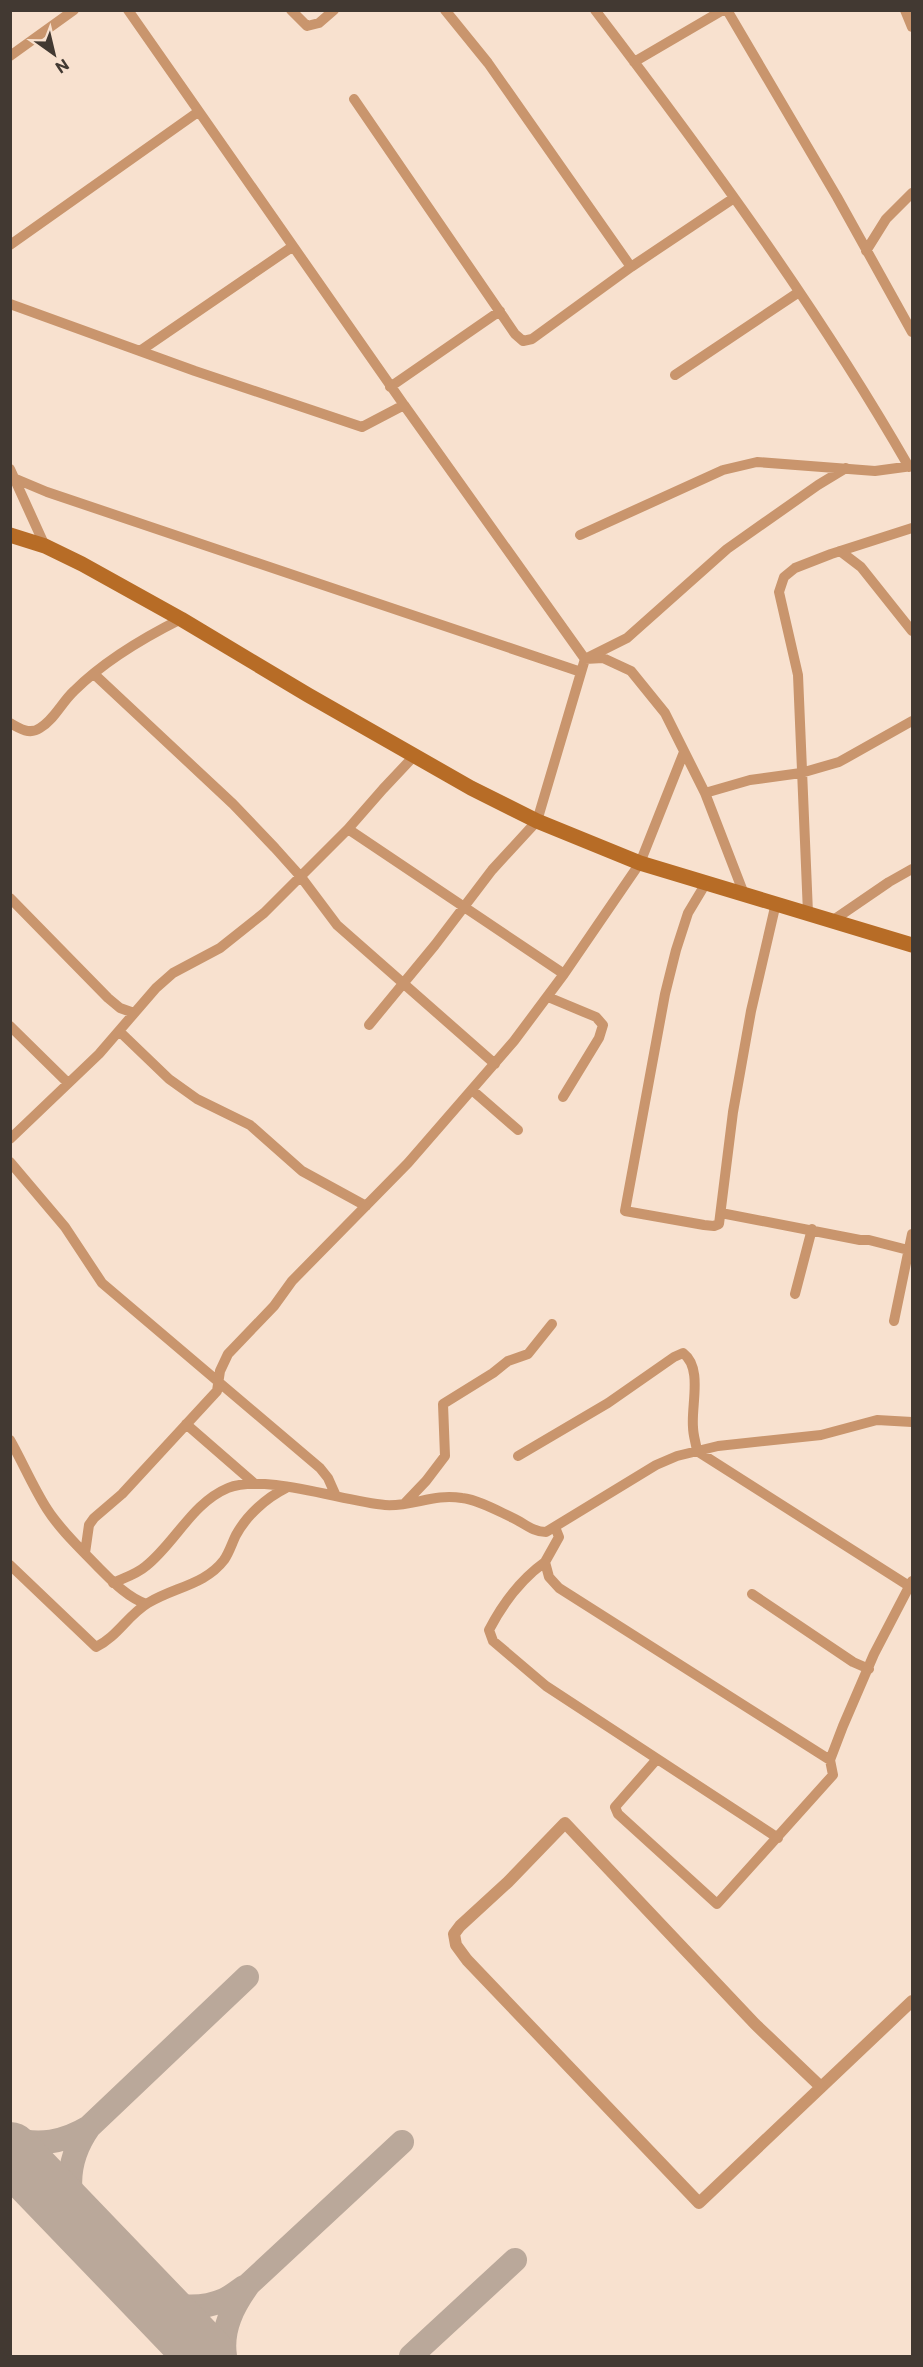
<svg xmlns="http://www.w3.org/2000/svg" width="923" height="2367" font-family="Commissioner,sans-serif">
<rect width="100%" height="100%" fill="#f8e1cf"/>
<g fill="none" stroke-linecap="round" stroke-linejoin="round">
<path stroke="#baa89a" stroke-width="24" d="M 10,2138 C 39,2147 64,2142 89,2127 L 247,1977
M 80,2224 C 64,2190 68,2157 89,2127
M 150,2297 C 171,2308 201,2310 224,2300 C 231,2297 238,2291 244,2287
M 225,2356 C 221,2329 233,2306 249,2284 L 402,2142
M 411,2356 L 515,2260"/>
<path stroke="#baa89a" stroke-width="60" d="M 10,2152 L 206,2356"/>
<path stroke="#c9956d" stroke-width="10" d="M 128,10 L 404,405
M 291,10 L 307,26 L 319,23 L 334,10
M 445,10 L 488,63 L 631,267
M 595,10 C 707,157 817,307 909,467
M 727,10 L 837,197 L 912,332
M 905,10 L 912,27
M 10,56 L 74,10
M 634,62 L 723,10
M 354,99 L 515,334 L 523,341 L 532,339 L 631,267 L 734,198
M 10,245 L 198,112
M 866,251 L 886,219 L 912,193
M 10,304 L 195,371 L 362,427 L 404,405 L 585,659 L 537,821 L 492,870 L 435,945 L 369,1025
M 140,351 L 292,247
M 675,375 L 799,292
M 390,387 L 500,311
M 10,469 L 45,546
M 16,479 L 47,492 L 581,672
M 580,535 L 723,470 L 757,462 L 875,471 L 912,466
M 840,551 L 861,567 L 912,631
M 94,674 L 233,804 L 275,848 L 301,877 L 337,925 L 495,1064
M 10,723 C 20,729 30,735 40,728 C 54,720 62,702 74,691 C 103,662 145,637 181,619
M 705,793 L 750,780 L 801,773 L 839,762 L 912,721
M 348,829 L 564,974
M 706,883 L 688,913 L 676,950 L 665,994 L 625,1211 L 704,1225 L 714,1226 L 719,1224 L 733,1112 L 751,1011 L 776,903
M 744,894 L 705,793 L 665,713 L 631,671 L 603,658 L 585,659 L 627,638 L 727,549 L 818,485 L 846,468
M 10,898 L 108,998 L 120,1008 L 134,1013
M 808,913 L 798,675 L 779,592 L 784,577 L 795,568 L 831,554 L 912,528
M 832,921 L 889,882 L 912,869
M 548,997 L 596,1017 L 603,1025 L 599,1038 L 563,1097
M 10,1026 L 68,1083
M 119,1031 L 169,1079 L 197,1099 L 250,1125 L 302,1171 L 366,1206
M 472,1090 L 518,1130
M 10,1139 L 99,1054 L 156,988 L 173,973 L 220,948 L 264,913 L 348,829 L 383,789 L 415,755
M 10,1162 L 65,1227 L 102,1283 L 320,1468 L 328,1478 L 336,1496
M 721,1213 L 860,1240 L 869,1240 L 912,1251
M 795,1294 L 812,1229
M 894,1321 L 912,1234
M 186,1424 L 255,1484
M 10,1440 C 23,1463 33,1487 47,1509 C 61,1531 81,1549 99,1568 C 113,1582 127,1597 146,1604
M 518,1456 L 608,1403 L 674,1357 L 683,1353 C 703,1368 691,1405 693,1427 C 693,1435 696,1443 697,1451 L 909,1586
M 405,1503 L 426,1481 L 445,1456 L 443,1404 L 493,1373 L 508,1361 L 528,1354 L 552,1324
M 555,1527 L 559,1537 L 545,1562 L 549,1577 L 559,1588 L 830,1760 L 843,1726 L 874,1654 L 912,1581
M 85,1553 L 89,1525 L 94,1518 L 122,1494 L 217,1391 L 220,1371 L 228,1354 L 274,1306 L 292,1281 L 408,1163 L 514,1041 L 564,974 L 640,863 L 684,752
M 545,1562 C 520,1580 503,1603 489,1630 L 493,1641 L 546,1686 L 778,1838
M 10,1565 L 96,1647 C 117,1637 128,1615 148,1603 C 174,1587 205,1585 224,1560 C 229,1553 232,1543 236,1535 C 247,1515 266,1498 286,1488
M 113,1583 C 124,1578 137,1574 146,1566 C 175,1543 192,1503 228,1488 C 264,1473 345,1502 385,1505 C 413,1507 433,1493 462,1498 C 479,1500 498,1511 513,1518 C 524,1523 533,1532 546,1532 L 656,1465 L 677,1456 L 718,1446 L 821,1435 L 877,1420 L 912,1422
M 752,1594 L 853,1662 L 869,1669
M 657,1759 L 615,1807 L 618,1814 L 717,1904 L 833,1775 L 830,1760"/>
<path stroke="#c9956d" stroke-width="12" d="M 821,2087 L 755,2024 L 565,1823 L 508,1882 L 460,1926 L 454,1934 L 456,1945 L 467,1960 L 699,2203 L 912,2001"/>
<path stroke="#b76c26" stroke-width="15" d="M 10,535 L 45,546 L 82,564 L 181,619 L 308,695 L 471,788 L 537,821 L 640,863 L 912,945"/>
</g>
<rect width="923" height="2367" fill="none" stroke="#423932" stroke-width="24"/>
<g transform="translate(54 54) rotate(146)" stroke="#f8e1cf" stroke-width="4.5" paint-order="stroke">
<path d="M0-4.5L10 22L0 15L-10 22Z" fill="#423932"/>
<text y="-9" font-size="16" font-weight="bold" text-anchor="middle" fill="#423932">N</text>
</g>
</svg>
